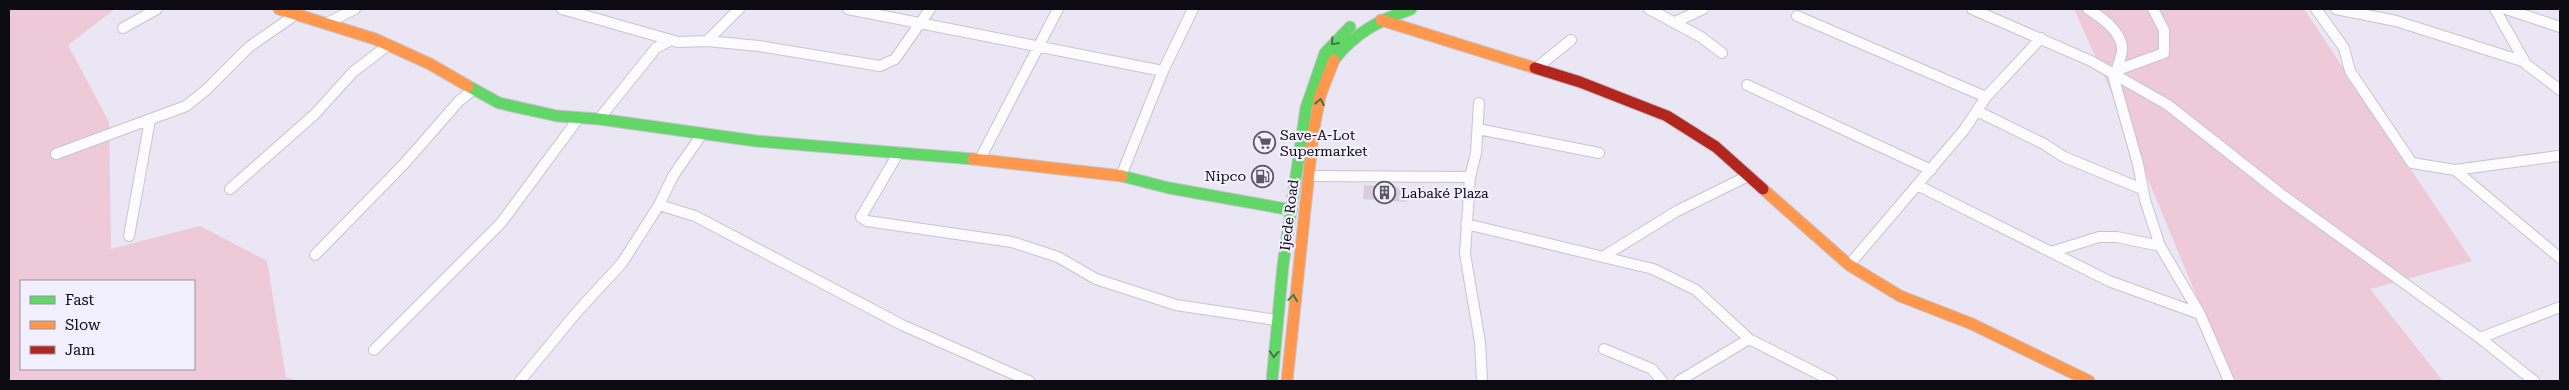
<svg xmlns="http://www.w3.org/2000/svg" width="2569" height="390" font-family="'Roboto Serif',serif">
<rect width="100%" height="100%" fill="#eae6f4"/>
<path fill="#eec9d7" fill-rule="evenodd" d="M 9,9 L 115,9 L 68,45 L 109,122 L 111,249 L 200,226 L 267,261 L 286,377 L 298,381 L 9,381 ZM 21,281 L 194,281 L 194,369 L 21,369 Z
M 2074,9 L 2304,9 L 2472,261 L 2370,289 L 2443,381 L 2232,381 L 2117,105 Z"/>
<path fill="#d8ccdd" d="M 1364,185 L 1407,188 L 1407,202 L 1363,199 Z"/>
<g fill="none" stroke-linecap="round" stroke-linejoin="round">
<defs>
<path id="street" d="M 562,9 L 678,42 L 707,41 L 759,46 L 880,66 L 895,59 L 930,9
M 848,9 L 1163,71
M 1649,9 L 1701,37 L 1722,53
M 1972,9 L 2091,61 L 2168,105 L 2281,194 L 2480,338 L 2534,381
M 2088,9 C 2101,17 2120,30 2122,47 C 2123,54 2118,63 2117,70
M 2153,9 L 2164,30 L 2164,53 L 2112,72 L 2138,164 L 2145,200 L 2160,246 L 2200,314 L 2229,381
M 2316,9 L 2344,48 L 2350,71 L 2412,163 L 2455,170 L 2558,156
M 2336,9 L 2396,21 L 2522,61
M 2495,9 L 2526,64 L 2560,90
M 2506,9 L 2560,27
M 1797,16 L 1986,97
M 1675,22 L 1703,9
M 327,23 L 355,9
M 123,28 L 157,9
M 707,41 L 739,9
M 1535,69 L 1571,40
M 1747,85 L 1931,170
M 1479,103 L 1476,153 L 1470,177 L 1465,254 L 1480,342 L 1482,381
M 1977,111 L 2044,144 L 2064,157 L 2142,189
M 599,119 L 656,48 L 671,40
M 1478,129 L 1599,153
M 899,152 L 861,217 L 867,221 L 1012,242 L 1058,257 L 1096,279 L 1176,305 L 1276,320
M 56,154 L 186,106 L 206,90 L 249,47 L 295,15
M 980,159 L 1058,9
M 2455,170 L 2560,258
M 1121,176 L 1163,71 L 1193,9
M 1309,176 L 1470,177
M 1917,185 L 2109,281 L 2200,314
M 230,189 L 315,114 L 353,72 L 387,46
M 659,205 L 695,216 L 902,325 L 1029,381
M 1466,224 L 1653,269 L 1696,290 L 1749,339 L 1832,381
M 129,236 L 150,120
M 2051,252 L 2099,237 L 2117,237 L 2160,246
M 315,255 L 404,164 L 459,101 L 473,90
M 1604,256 L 1677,211 L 1748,176
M 1849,265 L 1964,130 L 1986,97 L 2041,38
M 2480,338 L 2560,307
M 1604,349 L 1652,369 L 1662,381
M 374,350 L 501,223 L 578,119
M 520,381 L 577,312 L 622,263 L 659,205 L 673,176 L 702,134
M 1679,381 L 1749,339"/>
<path id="fast" d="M 1334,60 C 1354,33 1380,20 1411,9
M 468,86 L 499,103 L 557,116 L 599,119 L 756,141 L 973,159
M 1122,176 L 1169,188 L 1292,210
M 1272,381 L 1283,265 L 1306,108 L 1325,53 L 1350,27"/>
<path id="slow" d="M 279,9 L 375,39 L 430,64 L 468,86
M 1381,20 L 1535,68
M 973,159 L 1122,176
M 1763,189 L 1849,265 L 1900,296 L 1972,324 L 2089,381
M 1287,381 L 1313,134 L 1320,96 L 1334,60"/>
<path id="jam" d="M 1535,68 L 1580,82 L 1667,116 L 1716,147 L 1763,189"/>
</defs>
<use href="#street" stroke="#c7c4cf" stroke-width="12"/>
<use href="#fast" stroke="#c7c4cf" stroke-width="13"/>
<use href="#slow" stroke="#c7c4cf" stroke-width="13"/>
<use href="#jam" stroke="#c7c4cf" stroke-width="13"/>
<use href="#street" stroke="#fcfbfd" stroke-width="10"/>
<use href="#fast" stroke="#63d668" stroke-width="11"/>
<use href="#slow" stroke="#ff974d" stroke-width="11"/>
<use href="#jam" stroke="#b3261e" stroke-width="11"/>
</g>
<defs><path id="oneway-chevron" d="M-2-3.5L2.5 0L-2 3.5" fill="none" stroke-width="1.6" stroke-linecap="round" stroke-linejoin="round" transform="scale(1.25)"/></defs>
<g stroke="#3c7a42">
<use href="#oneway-chevron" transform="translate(1334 42) rotate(131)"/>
<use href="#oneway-chevron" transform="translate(1320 102) rotate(-79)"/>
<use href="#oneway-chevron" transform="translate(1293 298) rotate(-82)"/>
<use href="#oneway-chevron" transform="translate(1274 354) rotate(93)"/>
</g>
<defs>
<symbol id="supermarket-ring" viewBox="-11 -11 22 22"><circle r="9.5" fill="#f2efff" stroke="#5a5762" stroke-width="1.5"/><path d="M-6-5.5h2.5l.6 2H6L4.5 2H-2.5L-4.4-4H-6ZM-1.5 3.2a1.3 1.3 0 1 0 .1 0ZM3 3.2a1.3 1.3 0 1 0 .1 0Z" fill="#5a5762"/></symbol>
<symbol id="fuel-ring" viewBox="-11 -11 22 22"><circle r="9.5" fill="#f2efff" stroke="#5a5762" stroke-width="1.5"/><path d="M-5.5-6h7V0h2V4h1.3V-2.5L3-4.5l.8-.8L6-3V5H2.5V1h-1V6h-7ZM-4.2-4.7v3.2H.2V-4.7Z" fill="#5a5762"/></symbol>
<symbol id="building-ring" viewBox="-11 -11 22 22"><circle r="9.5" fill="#f2efff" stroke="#5a5762" stroke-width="1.5"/><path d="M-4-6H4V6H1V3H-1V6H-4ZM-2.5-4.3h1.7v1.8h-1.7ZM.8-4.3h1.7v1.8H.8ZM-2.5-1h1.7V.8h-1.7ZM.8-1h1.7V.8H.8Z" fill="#5a5762"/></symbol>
</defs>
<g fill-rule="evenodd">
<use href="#supermarket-ring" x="1252" y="130" width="25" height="25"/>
<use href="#fuel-ring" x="1250" y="164" width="25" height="25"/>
<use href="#building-ring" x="1372" y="180" width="25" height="25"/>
</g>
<g text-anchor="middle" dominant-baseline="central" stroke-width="4.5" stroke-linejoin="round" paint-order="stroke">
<g font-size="14" fill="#0c0a13" stroke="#f2efff" text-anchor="start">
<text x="1280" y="135">Save-A-Lot<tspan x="1280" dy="16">Supermarket</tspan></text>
<text x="1246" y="176" text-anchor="end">Nipco</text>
<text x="1401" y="193">Labaké Plaza</text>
</g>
<g font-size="14" fill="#0c0a13" stroke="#f2efff">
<text transform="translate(1289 215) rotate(-83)">Ijede Road</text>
</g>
</g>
<rect width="2569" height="390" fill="none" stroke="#0c0a13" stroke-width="20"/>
<rect x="20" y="280" width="175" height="90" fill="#f2efff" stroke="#9693a1"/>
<rect x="30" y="296" width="25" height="8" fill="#63d668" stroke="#9693a1"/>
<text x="65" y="305" font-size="15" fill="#0c0a13">Fast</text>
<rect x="30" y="321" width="25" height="8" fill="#ff974d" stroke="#9693a1"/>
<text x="65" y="330" font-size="15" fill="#0c0a13">Slow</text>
<rect x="30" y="346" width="25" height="8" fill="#b3261e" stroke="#9693a1"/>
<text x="65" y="355" font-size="15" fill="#0c0a13">Jam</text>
</svg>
